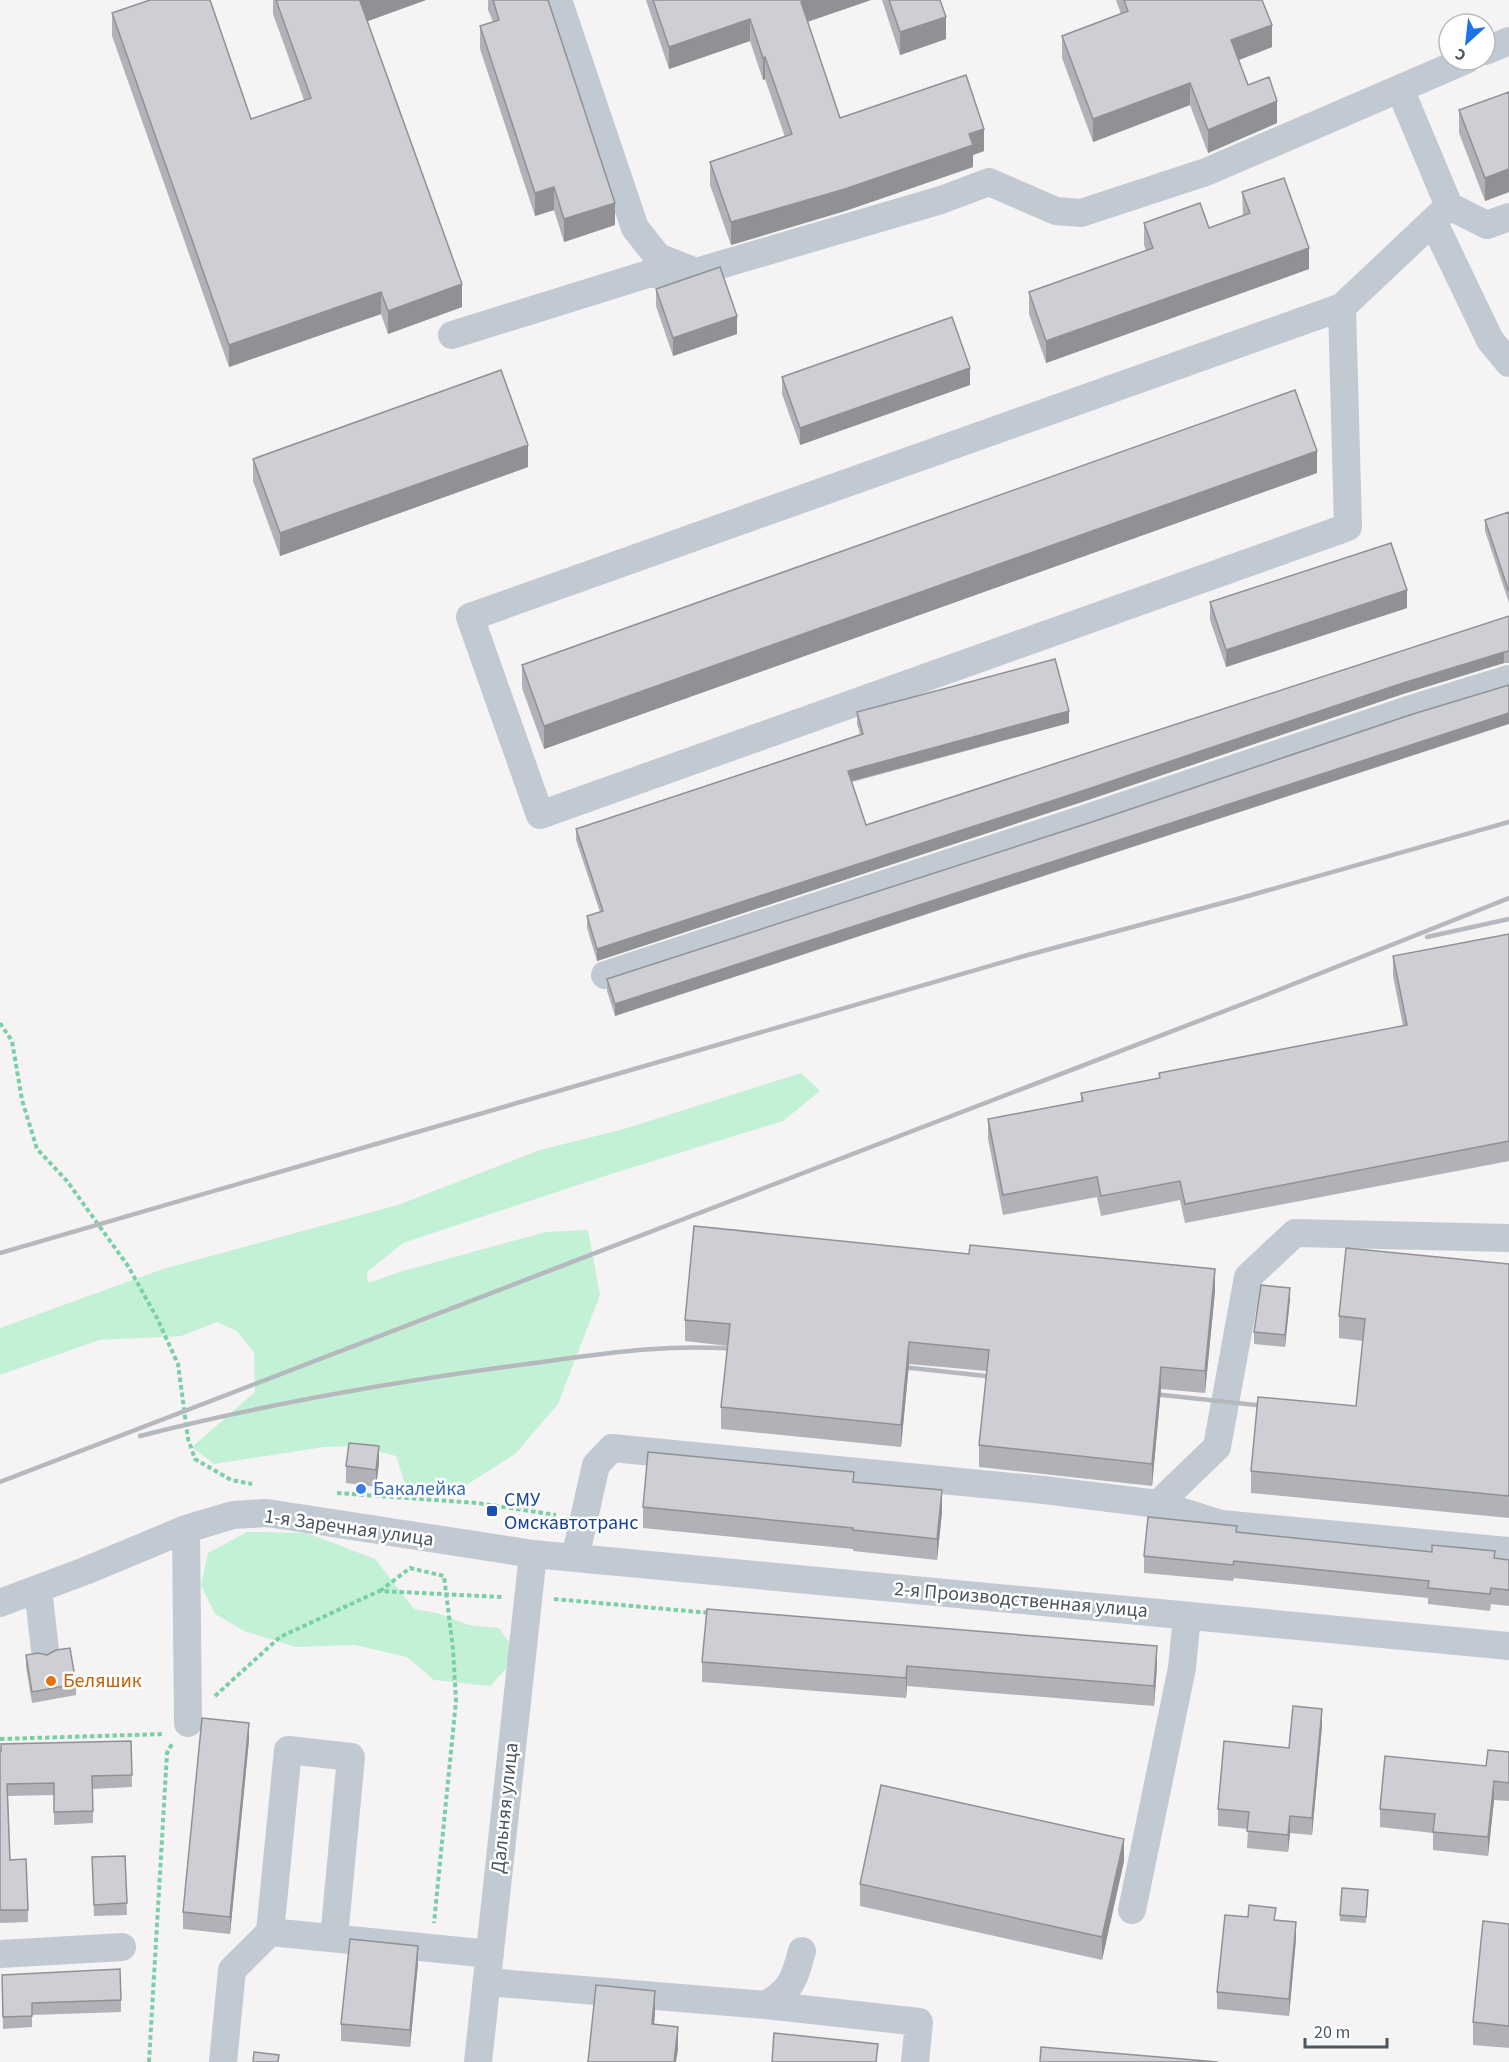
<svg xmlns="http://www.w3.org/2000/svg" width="1509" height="2062" font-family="'Source Sans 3',sans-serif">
<rect width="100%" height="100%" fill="#f5f3f3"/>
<path fill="#c3f1d5" d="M 801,1073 L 820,1091 L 783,1121 L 614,1173 L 403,1243 L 367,1272 L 368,1283 L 403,1271 L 546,1232 L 588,1230 L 600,1295 L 558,1404 L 515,1454 L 463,1487 L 431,1494 L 408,1493 L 396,1456 L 357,1446 L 324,1447 L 214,1464 L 192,1447 L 255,1392 L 254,1352 L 237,1331 L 217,1322 L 181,1336 L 99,1340 L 0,1375 L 0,1328 L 163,1269 L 398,1205 L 540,1150 L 624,1129 Z
M 247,1532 L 307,1533 L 375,1559 L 414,1609 L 437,1613 L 469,1625 L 499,1628 L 511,1645 L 506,1669 L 490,1686 L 434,1680 L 407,1657 L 355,1645 L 296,1647 L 244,1631 L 215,1614 L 201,1585 L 208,1553 Z"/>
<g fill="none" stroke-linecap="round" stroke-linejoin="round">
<path stroke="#7ad0a6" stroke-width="4" stroke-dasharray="4.5 3" stroke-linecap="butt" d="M 0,1023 L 12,1041 L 22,1100 L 37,1149 L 67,1181 L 128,1266 L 157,1318 L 178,1364 L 188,1439 L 195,1459 L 231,1480 L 252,1484
M 337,1493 L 477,1503 L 556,1515
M 380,1591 L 410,1568 L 444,1576 L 453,1649 L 456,1701 L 434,1923
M 554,1599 L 711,1613
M 215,1696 L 280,1637 L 379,1591 L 502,1597
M 0,1739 L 165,1734
M 149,2062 L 167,1753 L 172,1744"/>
<path stroke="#c1cad2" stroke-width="28" d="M 558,0 L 635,228 L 658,257 L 696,272 L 941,200 L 989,182 L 1056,211 L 1081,213 L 1206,172 L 1466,60
M 1485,51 L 1509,41
M 1400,89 L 1449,206 L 1487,225 L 1509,217
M 1433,221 L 1490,340 L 1509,363
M 1342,307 L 470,617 L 540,815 L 1348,527 L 1342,307 L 1449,206
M 452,335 L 648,274 L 687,273
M 605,975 L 1090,817 L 1408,710 L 1509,679
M 1158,1504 L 1221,1524 L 1509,1551
M 186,1529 L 188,1723
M 575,1558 L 596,1465 L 612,1448 L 1044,1490 L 1158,1504 L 1217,1447 L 1248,1277 L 1295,1233 L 1509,1238
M 38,1589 L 45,1650
M 0,1603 L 85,1571 L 186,1529 L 233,1515 L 267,1513 L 533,1554 L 1509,1646
M 1132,1910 L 1182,1668 L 1187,1616
M 270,1932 L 490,1954
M 0,1954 L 122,1947
M 487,1982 L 766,2005 C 792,1989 794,1980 802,1951
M 766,2005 L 919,2022 L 915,2062
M 223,2062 L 232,1970 L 270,1932 L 288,1750 L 351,1757 L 334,1938
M 478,2062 L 533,1554"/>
<path stroke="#b5b8bd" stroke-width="4.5" d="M 1427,937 L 1509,919
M 0,1253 L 1024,956 L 1241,898 L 1509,822
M 893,1366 L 1004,1378
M 1144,1393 L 1275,1407
M 140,1436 C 265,1404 392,1382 519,1365 C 594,1355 669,1342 744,1350
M 0,1482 L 1261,997 L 1509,898"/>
</g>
<path fill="#b0b2b7" d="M 273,0 L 426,0 L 367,21 L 462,307 L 388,334 L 381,314 L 229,367 L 112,36 L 112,13 L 251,119 L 304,100 L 273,14 Z
M 488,0 L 548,0 L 615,225 L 564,242 L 554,210 L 535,216 L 480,49 L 480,26 L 493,22 L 488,10 Z
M 646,0 L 871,0 L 807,22 L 840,118 L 984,151 L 973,155 L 973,167 L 845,211 L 731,245 L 710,185 L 710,162 L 785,137 L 765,79 L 763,80 L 750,41 L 669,69 Z
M 882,0 L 940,0 L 946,39 L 900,55 Z
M 1116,0 L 1262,0 L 1272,47 L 1239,60 L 1248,85 L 1277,123 L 1208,153 L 1190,105 L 1093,142 L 1062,58 L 1062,36 L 1121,14 Z
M 1509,92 L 1509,192 L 1485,201 L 1459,133 L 1459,110 Z
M 1242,192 L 1309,269 L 1046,363 L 1029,314 L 1029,292 L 1146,250 L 1144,245 L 1144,223 L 1209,228 L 1243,216 Z
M 656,289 L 737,334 L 673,356 L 656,306 Z
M 782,377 L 970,385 L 800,445 L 782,394 Z
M 253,459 L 528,467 L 280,556 L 253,481 Z
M 1317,473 L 544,749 L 522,688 L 522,665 Z
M 1509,512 L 1509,603 L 1485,531 L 1485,520 Z
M 1210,602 L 1407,608 L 1226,667 L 1210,620 Z
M 1509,616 L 1509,663 L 1504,663 L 1403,694 L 1085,801 L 597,961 L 587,928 L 587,916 L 600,912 L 576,840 L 576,829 L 860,734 L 857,724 L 857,712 L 1069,723 L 852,782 L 866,825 Z
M 1095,821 L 615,1016 L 607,991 L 607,979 Z
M 1509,934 L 1509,1161 L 1185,1223 L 1180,1200 L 1101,1216 L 1097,1197 L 1003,1215 L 988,1139 L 988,1119 L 1081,1101 L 1081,1093 L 1159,1078 L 1159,1073 L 1403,1026 L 1393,976 L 1393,956 Z
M 1509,1264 L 1509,1518 L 1251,1493 L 1251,1471 L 1356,1406 L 1363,1341 L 1339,1338 L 1339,1316 Z
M 1215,1291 L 1205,1393 L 1161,1389 L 1152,1486 L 979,1467 L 979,1445 L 987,1371 L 909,1364 L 901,1447 L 721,1429 L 721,1407 L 728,1346 L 685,1341 L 685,1320 Z
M 1290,1299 L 1285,1347 L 1254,1344 L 1254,1332 Z
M 379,1463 L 376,1487 L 346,1483 L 346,1466 Z
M 854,1482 L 942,1512 L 937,1560 L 853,1551 L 853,1549 L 643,1528 L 643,1507 Z
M 1237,1533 L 1509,1560 L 1509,1606 L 1491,1604 L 1490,1611 L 1428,1604 L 1428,1598 L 1234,1578 L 1233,1581 L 1144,1573 L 1144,1556 Z
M 26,1655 L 76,1684 L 76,1695 L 32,1703 L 26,1667 Z
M 702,1662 L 1157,1666 L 1154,1706 L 907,1686 L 906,1698 L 702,1682 Z
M 1322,1726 L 1312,1835 L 1290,1833 L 1288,1852 L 1247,1848 L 1248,1829 L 1218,1826 L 1218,1809 L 1289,1748 Z
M 249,1740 L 230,1934 L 183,1929 L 183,1912 Z
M 131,1741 L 132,1787 L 93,1789 L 93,1823 L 54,1825 L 54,1795 L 8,1796 L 10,1860 L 28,1910 L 28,1922 L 0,1923 L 0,1751 Z
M 1509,1752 L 1509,1801 L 1494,1800 L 1488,1856 L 1433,1850 L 1433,1833 L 1380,1827 L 1380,1809 L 1486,1766 Z
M 125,1856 L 127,1915 L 94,1916 L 92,1857 Z
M 1124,1861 L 1102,1960 L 860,1906 L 860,1884 Z
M 1368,1896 L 1366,1923 L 1340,1921 L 1340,1915 Z
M 1276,1920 L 1296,1939 L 1289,2016 L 1217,2009 L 1217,1992 Z
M 1509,1924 L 1509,2048 L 1473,2045 L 1473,2022 Z
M 418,1963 L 410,2047 L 341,2041 L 341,2024 Z
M 2,1987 L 121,2000 L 121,2012 L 32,2015 L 32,2027 L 3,2029 Z"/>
<path fill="#909195" d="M 363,0 L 426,0 L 360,24 L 360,1 Z
M 805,0 L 871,0 L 801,24 L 801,2 Z
M 946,17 L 946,39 L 900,55 L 900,32 Z
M 750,19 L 750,41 L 669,69 L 669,47 Z
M 1272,25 L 1272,47 L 1231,63 L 1231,40 Z
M 765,57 L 765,79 L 763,80 L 763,58 Z
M 1190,83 L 1190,105 L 1093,142 L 1093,119 Z
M 1277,101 L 1277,123 L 1208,153 L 1208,130 Z
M 984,129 L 984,151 L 973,155 L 973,167 L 845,211 L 731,245 L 731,222 Z
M 1509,169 L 1509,192 L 1485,201 L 1485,178 Z
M 554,187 L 554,210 L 535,216 L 535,193 Z
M 615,203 L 615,225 L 564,242 L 564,219 Z
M 1309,248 L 1309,269 L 1046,363 L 1046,341 Z
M 462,284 L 462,307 L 388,334 L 388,311 Z
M 381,292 L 381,314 L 229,367 L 229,345 Z
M 737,316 L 737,334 L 673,356 L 673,338 Z
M 970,368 L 970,385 L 800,445 L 800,428 Z
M 528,445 L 528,467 L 280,556 L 280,533 Z
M 1317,451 L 1317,473 L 544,749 L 544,726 Z
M 1407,590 L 1407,608 L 1226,667 L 1226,650 Z
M 1504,652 L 1504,663 L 1403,694 L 1085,801 L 597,961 L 597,949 L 1403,683 Z
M 1069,711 L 1069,723 L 848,782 L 848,771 Z
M 1509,713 L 1509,724 L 615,1016 L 615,1004 Z
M 1215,1269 L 1215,1291 L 1205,1393 L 1205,1371 Z
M 1290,1288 L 1290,1299 L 1285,1347 L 1285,1335 Z
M 909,1342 L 909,1364 L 901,1447 L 901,1425 Z
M 1161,1367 L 1161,1389 L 1152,1486 L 1152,1464 Z
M 379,1446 L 379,1463 L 376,1487 L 376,1470 Z
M 942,1490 L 942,1512 L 937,1560 L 937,1539 Z
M 1157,1646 L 1157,1666 L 1154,1706 L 1154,1686 Z
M 907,1666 L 907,1686 L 906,1698 L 906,1678 Z
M 1322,1709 L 1322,1726 L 1312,1835 L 1312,1818 Z
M 249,1723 L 249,1740 L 230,1934 L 230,1917 Z
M 1494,1781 L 1494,1800 L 1488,1856 L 1488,1837 Z
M 1290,1816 L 1290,1833 L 1288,1852 L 1288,1835 Z
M 1124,1839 L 1124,1861 L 1102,1960 L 1102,1937 Z
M 1296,1922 L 1296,1939 L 1289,2016 L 1289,1999 Z
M 418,1946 L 418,1963 L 410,2047 L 410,2030 Z
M 655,1991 L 655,2014 L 652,2047 L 652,2024 Z
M 678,2027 L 678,2050 L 676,2062 L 674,2062 Z"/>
<path fill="#cdcfd5" stroke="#909195" stroke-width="1.5" d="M 150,0 L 210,0 L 251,119 L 311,98 L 276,0 L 363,0 L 360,1 L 462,284 L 388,311 L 381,292 L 229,345 L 112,13 Z
M 493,0 L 548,0 L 615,203 L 564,219 L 554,187 L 535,193 L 480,26 L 499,20 Z
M 653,0 L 805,0 L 801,2 L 840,118 L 966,75 L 984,129 L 969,134 L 973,145 L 845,189 L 731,222 L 710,162 L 792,134 L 765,57 L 763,58 L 750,19 L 669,47 Z
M 889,0 L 940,0 L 946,17 L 900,32 Z
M 1124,0 L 1262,0 L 1272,25 L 1231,40 L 1248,85 L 1269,77 L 1277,101 L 1208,130 L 1190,83 L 1093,119 L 1062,36 L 1128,11 Z
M 1509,92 L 1509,169 L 1485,178 L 1459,110 Z
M 1284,178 L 1309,248 L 1046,341 L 1029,292 L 1153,248 L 1144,223 L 1200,203 L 1209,228 L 1250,213 L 1242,192 Z
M 720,267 L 737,316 L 673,338 L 656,289 Z
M 952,317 L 970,368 L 800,428 L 782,377 Z
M 501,370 L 528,445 L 280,533 L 253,459 Z
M 1295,390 L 1317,451 L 544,726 L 522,665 Z
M 1509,512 L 1509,592 L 1485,520 Z
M 1391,543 L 1407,590 L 1226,650 L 1210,602 Z
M 1509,616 L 1509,651 L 1504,652 L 1403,683 L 1085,790 L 597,949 L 587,916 L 603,911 L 576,829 L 863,734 L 857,712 L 1055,659 L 1069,711 L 848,771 L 866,825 Z
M 1509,685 L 1509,713 L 615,1004 L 607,979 L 1095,821 L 1413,714 Z
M 1509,934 L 1509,1141 L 1185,1204 L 1180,1181 L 1101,1196 L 1097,1177 L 1003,1195 L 988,1119 L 1083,1101 L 1081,1093 L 1160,1078 L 1159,1073 L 1407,1025 L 1393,956 Z
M 694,1226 L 969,1254 L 970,1245 L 1215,1269 L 1205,1371 L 1161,1367 L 1152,1464 L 979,1445 L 989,1350 L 909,1342 L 901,1425 L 721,1407 L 730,1324 L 685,1320 Z
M 1346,1248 L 1509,1264 L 1509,1496 L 1251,1471 L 1258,1397 L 1356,1406 L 1365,1319 L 1339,1316 Z
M 1261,1285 L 1290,1288 L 1285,1335 L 1254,1332 Z
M 349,1443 L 379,1446 L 376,1470 L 346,1466 Z
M 648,1452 L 854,1472 L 853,1482 L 942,1490 L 937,1539 L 853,1530 L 853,1528 L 643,1507 Z
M 1148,1517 L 1237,1526 L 1236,1532 L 1432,1552 L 1432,1545 L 1495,1551 L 1494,1558 L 1509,1560 L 1509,1590 L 1491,1588 L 1490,1594 L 1428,1588 L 1429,1581 L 1234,1561 L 1233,1565 L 1144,1556 Z
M 707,1609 L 1157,1646 L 1154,1686 L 907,1666 L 906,1678 L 702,1662 Z
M 70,1648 L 76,1684 L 32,1692 L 26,1655 L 38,1653 L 47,1655 L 56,1650 Z
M 1293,1706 L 1322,1709 L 1312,1818 L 1290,1816 L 1288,1835 L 1247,1831 L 1249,1812 L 1218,1809 L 1224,1741 L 1289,1748 Z
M 202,1718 L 249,1723 L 230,1917 L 183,1912 Z
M 131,1741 L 132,1775 L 92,1776 L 93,1811 L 54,1812 L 54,1783 L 7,1784 L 10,1860 L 26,1859 L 28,1910 L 0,1910 L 0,1751 L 1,1751 L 1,1744 Z
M 1488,1750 L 1509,1752 L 1509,1783 L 1494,1781 L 1488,1837 L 1433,1832 L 1435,1814 L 1380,1809 L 1385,1756 L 1486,1766 Z
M 881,1785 L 1124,1839 L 1102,1937 L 860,1884 Z
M 125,1856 L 127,1903 L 94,1905 L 92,1857 Z
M 1342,1888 L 1368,1890 L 1366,1917 L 1340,1915 Z
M 1249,1905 L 1276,1908 L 1274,1920 L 1296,1922 L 1289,1999 L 1217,1992 L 1225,1915 L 1248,1917 Z
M 1483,1921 L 1509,1924 L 1509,2026 L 1473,2022 Z
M 350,1939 L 418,1946 L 410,2030 L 341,2024 Z
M 120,1969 L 121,2000 L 32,2003 L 32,2016 L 3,2017 L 2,1975 Z
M 596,1985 L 655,1991 L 652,2024 L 678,2027 L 674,2062 L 588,2062 Z
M 774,2033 L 878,2044 L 876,2062 L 772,2062 Z
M 1041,2047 L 1218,2062 L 1040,2062 Z
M 254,2052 L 279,2055 L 278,2062 L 253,2062 Z"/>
<circle fill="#3f7fe0" stroke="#fff" stroke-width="2" cx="361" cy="1489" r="6"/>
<rect fill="#1a4fb4" stroke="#fff" stroke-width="2" x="486" y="1505" width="12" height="12" rx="3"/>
<circle fill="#e8710a" stroke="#fff" stroke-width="2" cx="51" cy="1681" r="6"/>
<g text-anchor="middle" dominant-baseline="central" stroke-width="5" stroke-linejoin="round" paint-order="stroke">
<g font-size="20" fill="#366cbe" stroke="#fff" text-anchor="start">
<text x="373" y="1489">Бакалейка</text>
</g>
<g font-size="20" fill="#164399" stroke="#fff" text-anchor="start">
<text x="504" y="1500">СМУ<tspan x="504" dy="23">Омскавтотранс</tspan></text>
</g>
<g font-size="20" fill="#4a5661" stroke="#fff">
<text transform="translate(349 1528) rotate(8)">1-я Заречная улица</text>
<text transform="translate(1021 1600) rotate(5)">2-я Производственная улица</text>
<text transform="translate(505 1808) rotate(-84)">Дальняя улица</text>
</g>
<g font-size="20" fill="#c56008" stroke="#fff" text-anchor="start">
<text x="63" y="1681">Беляшик</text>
</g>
</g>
<g transform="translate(1467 42) rotate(207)"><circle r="28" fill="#ffffff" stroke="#b7bbc0" stroke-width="1.5"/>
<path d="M0-4.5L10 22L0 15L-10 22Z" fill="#1a73e8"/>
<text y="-9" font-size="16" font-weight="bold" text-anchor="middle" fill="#4a5661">С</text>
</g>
<path d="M1305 2038v9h82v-9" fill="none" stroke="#4a5661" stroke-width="3"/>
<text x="1314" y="2038" font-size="18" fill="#4a5661" stroke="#ffffff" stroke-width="4.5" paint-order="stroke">20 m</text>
</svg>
